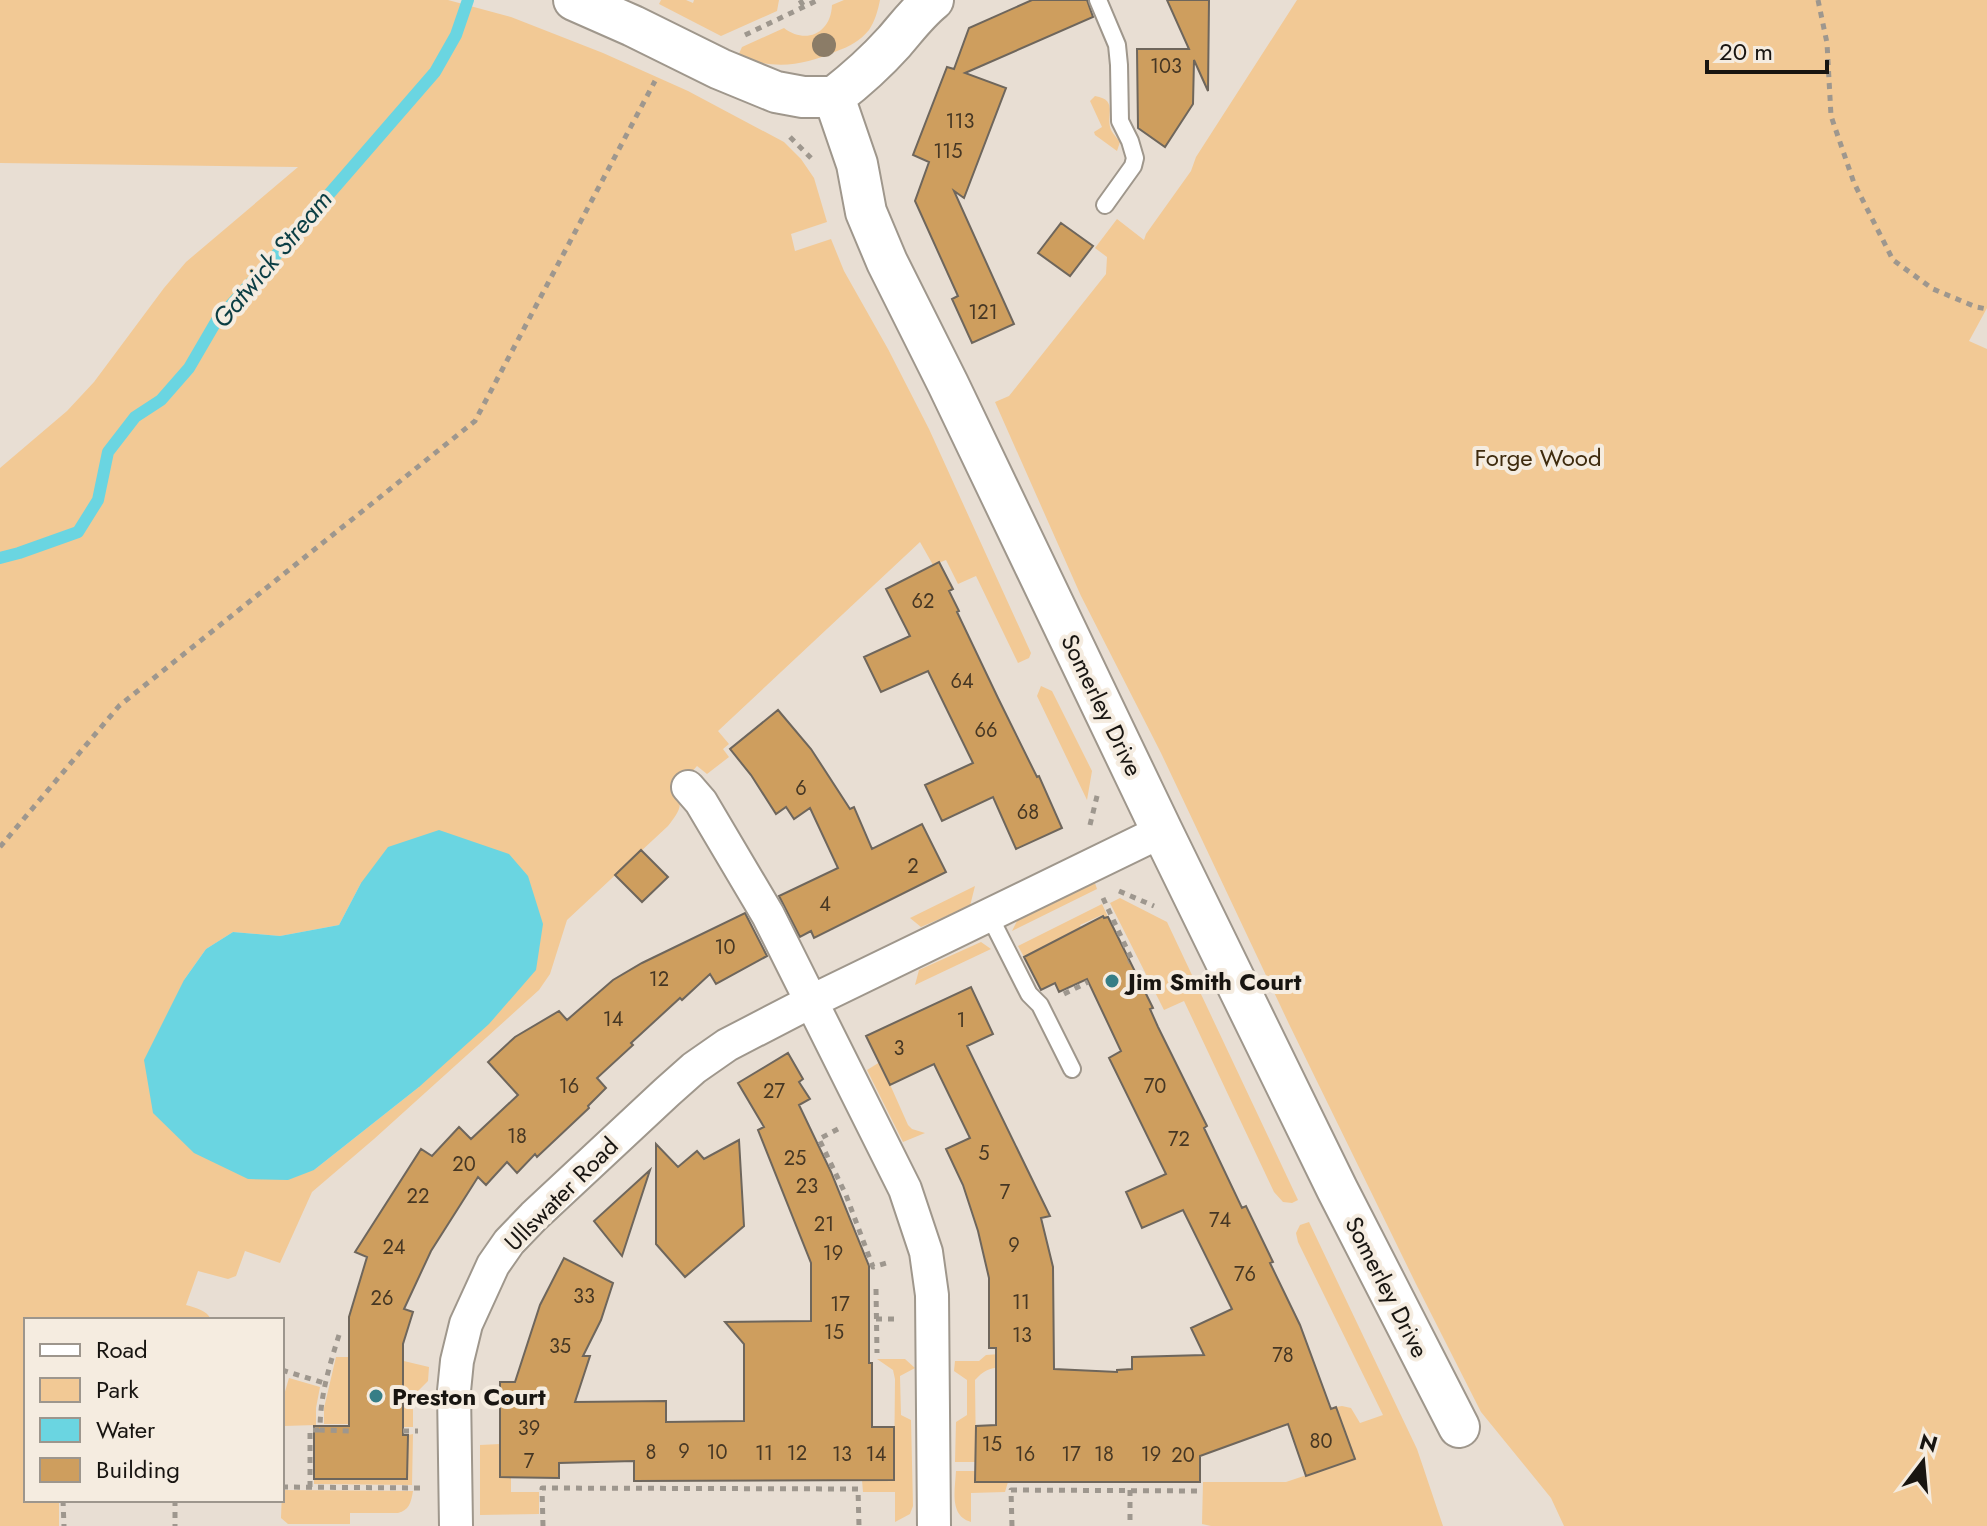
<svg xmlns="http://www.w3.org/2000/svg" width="1987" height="1526" font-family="Jost,sans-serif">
<rect width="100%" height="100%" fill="#e8ded3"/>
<path fill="#f2c995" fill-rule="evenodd" d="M 0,0 L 448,0 L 511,17 L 603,53 L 688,91 L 784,142 L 801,159 L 814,178 L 827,222 L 791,234 L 795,251 L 831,239 L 844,271 L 888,349 L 929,429 L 1031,653 L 1029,658 L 1018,663 L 976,576 L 958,584 L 946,560 L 933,565 L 920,542 L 718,731 L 729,744 L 723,749 L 729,757 L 707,774 L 697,766 L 674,792 C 686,804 677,814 668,826 L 567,920 L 550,974 L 539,990 L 374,1139 L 312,1192 L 280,1263 L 245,1251 L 236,1276 L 228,1279 L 198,1271 L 186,1305 C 196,1308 207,1310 211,1320 L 26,1320 L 26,1500 L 59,1500 L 59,1526 L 0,1526 L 0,468 L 67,411 L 94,382 L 164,288 L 186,262 L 298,167 L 0,163 ZM 361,883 L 419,1087 L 314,1170 L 184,980 L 206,949 L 233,932 L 280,936 L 339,925 Z
M 661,0 L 686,0 L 693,3 L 694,0 L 779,0 L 777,11 L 721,36 L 659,4 Z
M 844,0 L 880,0 C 878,10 875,21 869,30 C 861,40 849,47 837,51 C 803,66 774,70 738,56 L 742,47 L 784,28 C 806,45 831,33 832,5 Z
M 1297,0 L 1987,0 L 1987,308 L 1969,341 L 1987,349 L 1987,1526 L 1564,1526 L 1551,1498 L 1481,1412 L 1416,1284 L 1289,1024 L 1161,753 L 1081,596 L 995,402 L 1009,396 L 1106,274 L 1107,257 L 1095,248 L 1117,219 L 1144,240 L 1146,234 L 1191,171 L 1196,157 Z
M 1095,96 C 1119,100 1105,115 1111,130 C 1113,134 1117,138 1120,142 L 1117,151 L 1095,135 L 1094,132 L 1102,127 L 1090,101 Z
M 1041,686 L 1052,691 L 1092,771 L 1087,800 L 1037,696 Z
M 1094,880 L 1097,889 L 1012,931 L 1019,917 Z
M 975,886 L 970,906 L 921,927 L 910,918 Z
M 1120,898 L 1167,922 L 1298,1200 L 1292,1203 L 1283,1202 L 1274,1192 L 1184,1001 L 1164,1010 L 1110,903 Z
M 1102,904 L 1108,917 L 1104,918 L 1102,915 L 1080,925 L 1081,928 L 1024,957 L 1018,946 Z
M 981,942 L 991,949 L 915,985 L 919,970 Z
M 880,1062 L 908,1125 L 912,1129 L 925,1133 L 903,1142 L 867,1070 Z
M 1309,1222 L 1417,1449 L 1443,1526 L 1211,1526 L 1202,1524 L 1203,1482 L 1286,1482 L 1354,1459 L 1336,1407 L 1342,1406 L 1351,1408 L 1360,1423 L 1383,1415 L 1298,1242 L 1296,1233 L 1300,1225 Z
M 1000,1354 L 1001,1367 C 989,1368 983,1371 975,1380 L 976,1462 L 955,1462 L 956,1422 L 967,1415 L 967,1380 L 954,1371 L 955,1361 L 979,1361 L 986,1355 Z
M 336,1357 L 387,1357 L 429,1367 L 428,1381 L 413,1396 L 413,1427 L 403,1427 L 349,1365 L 348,1424 L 324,1424 L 324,1408 Z
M 877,1359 L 905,1359 L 915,1368 L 900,1376 L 901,1415 L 911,1420 L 913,1506 L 910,1514 L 895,1522 L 895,1492 L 863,1492 L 862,1480 L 894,1480 L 895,1379 L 893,1370 Z
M 289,1378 L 320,1387 L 316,1408 L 316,1425 L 284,1426 L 284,1395 Z
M 413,1434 L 412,1485 L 314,1484 L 314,1479 L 407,1479 L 408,1435 Z
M 500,1444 L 500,1477 L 511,1477 L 511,1492 L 539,1492 L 539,1514 L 480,1515 L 480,1445 Z
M 956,1471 L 976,1471 L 1008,1482 L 1005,1492 L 971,1493 L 971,1522 C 949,1516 955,1490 956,1471 Z
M 282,1490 L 413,1491 C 411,1503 409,1510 398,1513 L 350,1513 L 350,1524 L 288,1524 L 281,1518 Z"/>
<path fill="#6ad5e1" d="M 439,830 L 509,854 L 528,876 L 543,924 L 536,970 L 489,1024 L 419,1087 L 314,1170 L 288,1180 L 248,1179 L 194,1153 L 153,1113 L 144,1060 L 184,980 L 206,949 L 233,932 L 280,936 L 339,925 L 361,883 L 388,847 Z"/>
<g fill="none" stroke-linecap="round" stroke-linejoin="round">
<path stroke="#6ad5e1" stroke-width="12" d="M 0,558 L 19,553 L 78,532 L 98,500 L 108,452 L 135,417 L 161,400 L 189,368 L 217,320 L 271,261 L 435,72 L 456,35 L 468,0"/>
</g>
<path fill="#ce9e5e" stroke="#6e665c" stroke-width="2" d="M 1032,0 L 1087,0 L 1093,17 L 965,73 L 1006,88 L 964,198 L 954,191 L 1014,324 L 972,343 L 952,299 L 958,296 L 915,201 L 929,162 L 913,155 L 947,67 L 954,69 L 969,28 Z
M 1167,0 L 1209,0 L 1208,91 L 1194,60 L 1193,104 L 1165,147 L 1138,128 L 1137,49 L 1189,49 Z
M 1061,223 L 1093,246 L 1070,276 L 1038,253 Z
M 939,562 L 953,589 L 949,591 L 959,611 L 957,612 L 998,698 L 1037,777 L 1039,776 L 1062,828 L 1016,849 L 993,797 L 942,821 L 925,785 L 973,763 L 928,671 L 881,692 L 864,657 L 910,636 L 886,589 Z
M 778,710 L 811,749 L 850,809 L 854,807 L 872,849 L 922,824 L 946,872 L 814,938 L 811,931 L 800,937 L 779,896 L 838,868 L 810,808 L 794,819 L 786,807 L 776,814 L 751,775 L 730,749 Z
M 641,850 L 668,877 L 642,902 L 615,875 Z
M 745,913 L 767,956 L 716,984 L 710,974 L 682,1000 L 680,998 L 631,1043 L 633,1045 L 597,1078 L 606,1088 L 588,1106 L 589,1108 L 537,1157 L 535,1154 L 517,1173 L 507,1162 L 486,1185 L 478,1177 L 431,1251 L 404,1309 L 413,1312 L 403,1344 L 403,1435 L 408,1435 L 407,1479 L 314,1479 L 314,1426 L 349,1426 L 349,1317 L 367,1257 L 355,1252 L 421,1149 L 432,1156 L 459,1127 L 471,1139 L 518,1095 L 488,1062 L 515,1037 L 559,1011 L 567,1020 L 613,980 L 642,963 Z
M 1103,916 L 1104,918 L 1108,917 L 1153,1008 L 1150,1009 L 1158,1027 L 1207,1126 L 1204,1128 L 1242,1208 L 1246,1206 L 1273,1262 L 1270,1263 L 1300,1325 L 1331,1409 L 1336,1407 L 1355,1459 L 1306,1476 L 1288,1424 L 1200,1456 L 1200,1482 L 975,1482 L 976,1426 L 996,1425 L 996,1348 L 989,1348 L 989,1278 L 978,1231 L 963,1185 L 946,1149 L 970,1138 L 934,1064 L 890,1085 L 866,1036 L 971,987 L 993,1034 L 967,1046 L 1050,1216 L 1041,1218 L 1053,1267 L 1054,1369 L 1117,1372 L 1117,1370 L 1132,1369 L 1132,1357 L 1204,1355 L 1191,1328 L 1232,1309 L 1183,1210 L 1142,1228 L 1126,1192 L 1166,1174 L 1109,1058 L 1121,1051 L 1087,979 L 1059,992 L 1055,983 L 1041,990 L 1024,957 Z
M 788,1053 L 803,1079 L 799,1082 L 810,1099 L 799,1105 L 831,1172 L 869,1266 L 869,1363 L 872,1363 L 872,1427 L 894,1427 L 894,1480 L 634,1481 L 634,1461 L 559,1463 L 559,1478 L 500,1477 L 500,1382 L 515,1382 L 540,1305 L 564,1258 L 613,1283 L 601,1320 L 583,1356 L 590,1356 L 575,1402 L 666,1401 L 666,1422 L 744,1421 L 744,1344 L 725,1322 L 811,1321 L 811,1263 L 758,1130 L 764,1127 L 738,1083 Z
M 739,1140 L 744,1226 L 685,1277 L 656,1244 L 656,1144 L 678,1167 L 697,1151 L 704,1159 Z
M 650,1170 L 622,1256 L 594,1221 Z"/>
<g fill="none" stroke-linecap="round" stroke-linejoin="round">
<defs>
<path id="service" d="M 1098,0 L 1117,45 L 1119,65 L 1120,121 L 1130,141 L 1135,158 L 1133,166 L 1105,205
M 989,915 L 1029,994 L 1040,1005 L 1072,1069"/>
<path id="minor" d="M 688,787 L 701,802 L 768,915 L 905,1189 L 926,1252 L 932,1295 L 934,1526
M 456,1526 L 454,1391 L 457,1361 L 466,1324 L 493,1265 L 509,1242 L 534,1216 L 667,1092 L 694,1068 L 727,1045 L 812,1001 L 1162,831"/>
<path id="tertiary" d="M 574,0 L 633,26 L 720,69 L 776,92 L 803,97 L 834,97
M 834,97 L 857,164 L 866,212 L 887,262 L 948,384 L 1162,831 L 1337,1189 L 1459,1427
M 834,97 C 856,80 876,62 894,42 C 907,27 918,12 933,0"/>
</defs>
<use href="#service" stroke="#9f978c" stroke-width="20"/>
<use href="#minor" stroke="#9f978c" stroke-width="36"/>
<use href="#tertiary" stroke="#9f978c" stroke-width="44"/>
<path stroke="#9e978e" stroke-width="5" stroke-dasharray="6 6" stroke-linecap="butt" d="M 800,0 L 804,7
M 1818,0 L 1827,43 L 1831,116 L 1854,183 L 1893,260 L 1933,289 L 1976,307 L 1987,309
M 745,35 L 818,0
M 790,137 L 811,158
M 1090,825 L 1098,792
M 0,847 L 119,706 L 475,421 L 655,81
M 1119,891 L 1154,906
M 1103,898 L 1132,960 L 1128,962
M 1064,994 L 1088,982
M 838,1129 L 819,1139 L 846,1195 L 873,1267 L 890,1262
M 876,1289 L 877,1353
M 876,1319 L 899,1319
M 339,1335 C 329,1367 320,1396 320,1430 L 349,1431
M 282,1370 L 324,1383
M 403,1431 L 418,1431
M 282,1487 L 421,1488
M 310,1487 L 310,1430 L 320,1430
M 1130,1490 L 1130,1526
M 63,1500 L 64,1526
M 175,1500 L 175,1526
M 543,1526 L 542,1488 L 858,1489 L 859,1526
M 1012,1526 L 1011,1490 L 1198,1491"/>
<use href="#service" stroke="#fff" stroke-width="16"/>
<use href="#minor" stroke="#fff" stroke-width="32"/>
<use href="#tertiary" stroke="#fff" stroke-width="40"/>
</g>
<circle fill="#8b7c67" cx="824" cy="45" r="12"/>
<g fill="#367e86" stroke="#f5ece0" stroke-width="3">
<circle cx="1112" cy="981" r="8"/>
<circle cx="376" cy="1396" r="8"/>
</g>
<g text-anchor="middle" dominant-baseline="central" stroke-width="8" stroke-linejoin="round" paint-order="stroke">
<g font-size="20" fill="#463724">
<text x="1166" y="66">103</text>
<text x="960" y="121">113</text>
<text x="948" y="151">115</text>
<text x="983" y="312">121</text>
<text x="923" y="601">62</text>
<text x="962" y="681">64</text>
<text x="986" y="730">66</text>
<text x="801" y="788">6</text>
<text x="1028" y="812">68</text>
<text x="913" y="866">2</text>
<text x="825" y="904">4</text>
<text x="725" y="947">10</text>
<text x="659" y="979">12</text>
<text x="613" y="1019">14</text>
<text x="961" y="1020">1</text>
<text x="899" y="1048">3</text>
<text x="569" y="1086">16</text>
<text x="1155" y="1086">70</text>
<text x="774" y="1091">27</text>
<text x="517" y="1136">18</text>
<text x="1179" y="1139">72</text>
<text x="984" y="1153">5</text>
<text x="795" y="1158">25</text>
<text x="464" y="1164">20</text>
<text x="807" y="1186">23</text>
<text x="1005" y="1192">7</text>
<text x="418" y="1196">22</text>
<text x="1220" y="1220">74</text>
<text x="824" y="1224">21</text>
<text x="1014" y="1245">9</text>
<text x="394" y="1247">24</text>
<text x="833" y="1253">19</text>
<text x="1245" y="1274">76</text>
<text x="584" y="1296">33</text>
<text x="382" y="1298">26</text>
<text x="1021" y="1302">11</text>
<text x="840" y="1304">17</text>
<text x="834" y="1332">15</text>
<text x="1022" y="1335">13</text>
<text x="560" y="1346">35</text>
<text x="1283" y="1355">78</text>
<text x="529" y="1428">39</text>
<text x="1321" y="1441">80</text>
<text x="992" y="1444">15</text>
<text x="684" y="1451">9</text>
<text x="651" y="1452">8</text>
<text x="717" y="1452">10</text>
<text x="764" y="1453">11</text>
<text x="797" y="1453">12</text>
<text x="842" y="1454">13</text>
<text x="876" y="1454">14</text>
<text x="1025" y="1454">16</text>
<text x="1071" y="1454">17</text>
<text x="1104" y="1454">18</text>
<text x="1151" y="1454">19</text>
<text x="1183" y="1455">20</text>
<text x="529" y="1461">7</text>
</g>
<g font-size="24" fill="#3f2b0e" stroke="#f5ece0">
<text x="1538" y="457">Forge Wood</text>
</g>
<g font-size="24" fill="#181511" stroke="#f5ece0">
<text transform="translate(1102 705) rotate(64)">Somerley Drive</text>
<text transform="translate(561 1194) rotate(-45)">Ullswater Road</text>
<text transform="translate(1387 1287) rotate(63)">Somerley Drive</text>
</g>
<g font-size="24" font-weight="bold" fill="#181511" stroke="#f5ece0" text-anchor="start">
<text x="1128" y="981">Jim Smith Court</text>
<text x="392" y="1396">Preston Court</text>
</g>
<g font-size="26" font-style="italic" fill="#0b3e44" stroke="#f5ece0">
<text transform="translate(272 259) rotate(-50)">Gatwick Stream</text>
</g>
</g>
<rect x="24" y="1318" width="260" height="184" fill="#f5ece0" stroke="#9d968d" stroke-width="2"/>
<rect x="40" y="1344" width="40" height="12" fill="#ffffff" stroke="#9d968d" stroke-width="2"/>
<text x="96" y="1358" font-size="24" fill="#181511">Road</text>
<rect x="40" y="1378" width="40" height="24" fill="#f2c995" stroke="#9d968d" stroke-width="2"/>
<text x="96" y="1398" font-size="24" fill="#181511">Park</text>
<rect x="40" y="1418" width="40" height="24" fill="#6ad5e1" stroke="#9d968d" stroke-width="2"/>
<text x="96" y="1438" font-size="24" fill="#181511">Water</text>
<rect x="40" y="1458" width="40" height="24" fill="#ce9e5e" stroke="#9d968d" stroke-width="2"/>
<text x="96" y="1478" font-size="24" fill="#181511">Building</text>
<g transform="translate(1923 1462) rotate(16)" stroke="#f5ece0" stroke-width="6" paint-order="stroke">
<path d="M0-6L14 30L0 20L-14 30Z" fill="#181511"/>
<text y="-12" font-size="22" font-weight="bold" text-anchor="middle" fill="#181511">N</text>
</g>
<path d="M1707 60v12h120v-12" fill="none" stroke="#181511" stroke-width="4"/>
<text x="1719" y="60" font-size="24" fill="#181511" stroke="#f5ece0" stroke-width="6" paint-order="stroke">20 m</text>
</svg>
